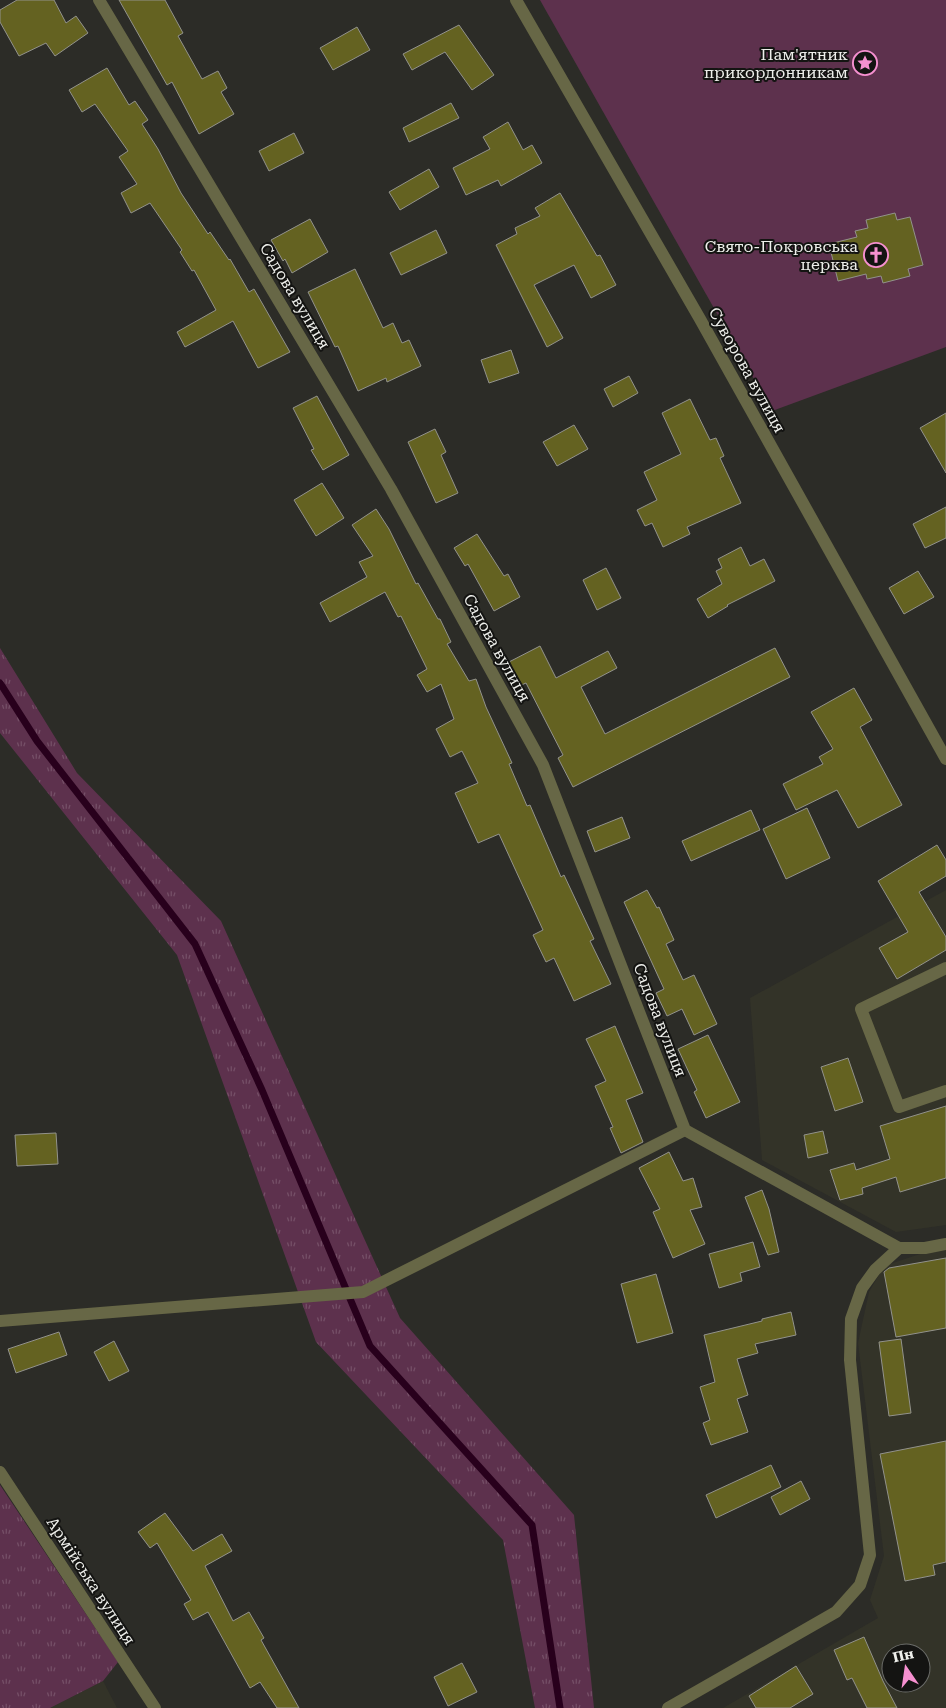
<svg xmlns="http://www.w3.org/2000/svg" width="946" height="1708" font-family="'Roboto Serif',serif">
<defs>
<pattern id="grass-tufts" width="24" height="20" patternUnits="userSpaceOnUse" patternTransform="scale(1.25)"><rect width="24" height="20" fill="#5d314d"/><path d="M3 7l-1-3M5 7V3M7 7l1-3M15 17l-1-3M17 17v-4M19 17l1-3" fill="none" stroke="#754f67"/></pattern>
</defs>
<rect width="100%" height="100%" fill="#2c2c27"/>
<path fill="#333328" fill-rule="evenodd" d="M 946,890 L 946,1225 L 896,1232 L 762,1160 L 750,998 Z
M 946,1250 L 946,1708 L 723,1708 L 878,1618 L 870,1600 L 884,1556 L 858,1343 L 869,1292 L 884,1266 L 926,1252 ZM 891,1653 L 921,1653 L 921,1683 L 891,1683 Z
M 103,1681 L 117,1708 L 50,1708 Z"/>
<path fill="url(#grass-tufts)" d="M 0,648 L 77,773 L 221,921 L 400,1318 L 574,1515 L 594,1708 L 535,1708 L 503,1540 L 316,1342 L 177,955 L 0,733 Z
M 0,1485 L 118,1662 L 103,1681 L 50,1708 L 0,1708 Z"/>
<path fill="#5d314d" d="M 540,0 L 946,0 L 946,347 L 772,411 Z"/>
<g fill="none" stroke-linecap="round" stroke-linejoin="round">
<path stroke="#28001c" stroke-width="7" d="M 0,683 L 37,741 L 195,944 L 262,1090 L 370,1346 L 532,1525 L 560,1708"/>
</g>
<path fill="#646221" stroke="#92928c" d="M 17,0 L 54,0 L 66,23 L 76,16 L 88,33 L 55,56 L 46,43 L 19,56 L 0,22 L 0,10 Z
M 119,0 L 165,0 L 183,33 L 178,36 L 202,79 L 218,71 L 227,88 L 221,92 L 234,114 L 199,134 L 172,82 L 167,85 Z
M 459,25 L 494,75 L 472,90 L 445,52 L 412,70 L 403,54 Z
M 357,27 L 370,50 L 333,70 L 320,48 Z
M 107,68 L 129,105 L 135,101 L 148,120 L 142,124 L 158,149 L 181,193 L 208,234 L 210,232 L 229,260 L 230,259 L 249,292 L 254,289 L 290,352 L 258,368 L 233,321 L 185,347 L 177,332 L 216,310 L 194,270 L 192,271 L 180,252 L 182,250 L 150,203 L 131,213 L 121,193 L 137,184 L 119,157 L 128,151 L 95,104 L 82,112 L 69,90 Z
M 451,103 L 459,118 L 409,142 L 403,128 Z
M 508,122 L 523,150 L 532,145 L 542,163 L 501,186 L 498,180 L 466,195 L 453,168 L 490,149 L 483,137 Z
M 294,133 L 304,153 L 269,171 L 259,151 Z
M 429,169 L 439,187 L 400,210 L 389,192 Z
M 560,193 L 597,256 L 600,255 L 616,285 L 591,298 L 574,265 L 534,285 L 563,338 L 547,347 L 496,245 L 517,234 L 515,228 L 540,216 L 535,208 Z
M 895,213 L 897,220 L 910,217 L 923,265 L 908,269 L 910,276 L 883,283 L 881,276 L 867,279 L 866,274 L 838,281 L 829,244 L 857,237 L 855,231 L 868,228 L 866,220 Z
M 310,219 L 328,252 L 292,273 L 285,259 L 283,261 L 271,240 Z
M 436,230 L 447,253 L 401,275 L 390,253 Z
M 355,269 L 383,328 L 393,323 L 402,343 L 409,340 L 421,366 L 387,382 L 386,378 L 358,391 L 338,346 L 335,347 L 308,292 Z
M 511,350 L 519,373 L 489,383 L 481,360 Z
M 629,376 L 638,393 L 613,407 L 604,389 Z
M 317,396 L 349,455 L 323,470 L 311,450 L 314,449 L 293,408 Z
M 690,399 L 710,440 L 716,438 L 724,456 L 720,458 L 741,503 L 687,527 L 690,534 L 663,547 L 652,523 L 645,526 L 637,510 L 657,500 L 644,472 L 681,454 L 662,413 Z
M 946,413 L 946,473 L 920,428 Z
M 574,425 L 588,449 L 557,466 L 543,442 Z
M 435,429 L 446,452 L 441,455 L 458,493 L 436,503 L 408,442 Z
M 322,483 L 344,518 L 316,536 L 294,500 Z
M 946,507 L 946,538 L 925,548 L 913,524 Z
M 376,509 L 389,529 L 416,584 L 418,583 L 438,619 L 440,619 L 451,642 L 447,644 L 469,681 L 476,679 L 486,707 L 512,763 L 509,764 L 527,806 L 530,805 L 561,877 L 564,875 L 594,939 L 590,941 L 611,984 L 574,1001 L 554,958 L 546,962 L 533,935 L 543,930 L 499,834 L 478,843 L 455,793 L 478,783 L 462,751 L 450,757 L 436,729 L 454,719 L 441,684 L 427,692 L 417,675 L 427,669 L 401,616 L 398,617 L 385,592 L 330,622 L 320,603 L 367,577 L 359,562 L 373,556 L 352,525 Z
M 477,534 L 504,576 L 508,574 L 520,597 L 494,611 L 468,564 L 465,566 L 454,548 Z
M 741,547 L 750,566 L 764,559 L 775,581 L 727,605 L 728,606 L 708,618 L 697,599 L 722,584 L 716,571 L 722,568 L 718,559 Z
M 606,568 L 621,598 L 597,610 L 583,580 Z
M 918,571 L 934,597 L 904,614 L 889,588 Z
M 540,646 L 556,678 L 608,651 L 617,668 L 581,687 L 605,734 L 775,648 L 790,677 L 573,787 L 558,758 L 563,755 L 526,683 L 519,686 L 507,663 Z
M 854,688 L 872,720 L 860,727 L 902,805 L 858,828 L 837,790 L 796,810 L 783,784 L 823,764 L 819,757 L 833,749 L 811,712 Z
M 807,808 L 830,858 L 786,879 L 763,829 Z
M 751,810 L 760,830 L 691,861 L 682,841 Z
M 622,817 L 630,838 L 595,852 L 587,831 Z
M 937,845 L 946,860 L 946,876 L 919,892 L 946,937 L 946,950 L 897,979 L 879,948 L 908,932 L 878,881 Z
M 647,890 L 657,908 L 659,907 L 674,940 L 666,944 L 683,980 L 694,975 L 717,1024 L 694,1035 L 682,1009 L 667,1016 L 656,993 L 664,989 L 624,902 Z
M 615,1026 L 643,1093 L 626,1100 L 643,1142 L 621,1153 L 610,1128 L 613,1127 L 595,1086 L 606,1081 L 586,1039 Z
M 708,1035 L 740,1102 L 706,1118 L 694,1092 L 697,1090 L 678,1049 Z
M 848,1058 L 863,1102 L 835,1111 L 821,1067 Z
M 946,1106 L 946,1178 L 900,1192 L 896,1177 L 862,1188 L 863,1194 L 840,1200 L 830,1170 L 854,1163 L 856,1170 L 890,1159 L 880,1126 Z
M 823,1131 L 828,1153 L 808,1158 L 804,1135 Z
M 56,1133 L 58,1164 L 17,1166 L 15,1135 Z
M 669,1152 L 683,1181 L 693,1178 L 702,1207 L 690,1210 L 705,1244 L 673,1258 L 653,1212 L 660,1209 L 639,1168 Z
M 762,1190 L 769,1209 L 779,1252 L 768,1255 L 745,1197 Z
M 753,1242 L 760,1267 L 740,1273 L 742,1281 L 719,1288 L 709,1254 Z
M 946,1258 L 946,1328 L 896,1337 L 884,1272 L 889,1268 Z
M 656,1274 L 673,1333 L 637,1343 L 621,1284 Z
M 791,1312 L 796,1335 L 755,1344 L 758,1353 L 737,1359 L 748,1395 L 737,1399 L 748,1432 L 711,1445 L 703,1423 L 710,1420 L 700,1387 L 715,1382 L 704,1335 L 762,1321 L 762,1319 Z
M 59,1332 L 67,1355 L 16,1373 L 8,1349 Z
M 901,1339 L 911,1413 L 889,1416 L 879,1342 Z
M 114,1341 L 129,1371 L 109,1381 L 94,1352 Z
M 946,1441 L 946,1562 L 933,1565 L 935,1575 L 905,1581 L 880,1454 Z
M 771,1465 L 781,1487 L 716,1518 L 706,1495 Z
M 801,1481 L 810,1499 L 780,1515 L 771,1497 Z
M 165,1513 L 193,1551 L 222,1534 L 232,1551 L 205,1566 L 233,1621 L 249,1612 L 264,1638 L 261,1640 L 299,1708 L 277,1708 L 260,1682 L 250,1688 L 208,1612 L 193,1620 L 184,1604 L 191,1600 L 157,1543 L 150,1548 L 138,1532 Z
M 864,1637 L 883,1681 L 897,1708 L 867,1708 L 852,1678 L 847,1680 L 834,1650 Z
M 462,1663 L 477,1692 L 448,1706 L 434,1677 Z
M 796,1666 L 813,1694 L 790,1708 L 756,1708 L 749,1696 Z"/>
<g fill="none" stroke-linecap="round" stroke-linejoin="round">
<path stroke="#676746" stroke-width="12" d="M 946,968 L 861,1009 L 899,1107 L 946,1091
M 0,1321 L 363,1292 L 685,1130"/>
<path stroke="#676746" stroke-width="12" d="M 99,0 L 391,489 L 543,765 L 685,1130 L 899,1248
M 516,0 L 700,319 L 946,759
M 0,1472 L 155,1708
M 668,1708 L 836,1612 L 860,1585 L 870,1555 L 850,1360 L 851,1319 L 862,1288 L 875,1270 L 899,1248 L 925,1248 L 946,1244"/>
</g>
<defs>
<symbol id="sight-ring" viewBox="-11 -11 22 22"><circle r="9.5" fill="#141412" stroke="#f690d0" stroke-width="1.5"/><path d="M0-6L1.8-2.2L6-1.7L2.9 1.2L3.7 5.4L0 3.3L-3.7 5.4L-2.9 1.2L-6-1.7L-1.8-2.2Z" fill="#f690d0"/></symbol>
<symbol id="church-ring" viewBox="-11 -11 22 22"><circle r="9.5" fill="#141412" stroke="#f690d0" stroke-width="1.5"/><path d="M-1.2-6h2.4v3.5h3.3v2.4h-3.3V6h-2.4V-.1h-3.3v-2.4h3.3Z" fill="#f690d0"/></symbol>
</defs>
<g fill-rule="evenodd">
<use href="#sight-ring" x="851" y="49" width="28" height="28"/>
<use href="#church-ring" x="862" y="241" width="28" height="28"/>
</g>
<g text-anchor="middle" dominant-baseline="central" stroke-width="4" stroke-linejoin="round" paint-order="stroke">
<g font-size="16" fill="#eeefeb" stroke="#141412" text-anchor="end">
<text x="848" y="54">Пам'ятник<tspan x="848" dy="18">прикордонникам</tspan></text>
<text x="858" y="246">Свято-Покровська<tspan x="858" dy="18">церква</tspan></text>
</g>
<g font-size="16" fill="#eeefeb" stroke="#141412">
<text transform="translate(295 296) rotate(59)">Садова вулиця</text>
<text transform="translate(747 370) rotate(61)">Суворова вулиця</text>
<text transform="translate(497 648) rotate(61)">Садова вулиця</text>
<text transform="translate(660 1020) rotate(69)">Садова вулиця</text>
<text transform="translate(91 1581) rotate(57)">Армійська вулиця</text>
</g>
</g>
<g transform="translate(906 1668) rotate(347)"><circle r="24" fill="#141412" stroke="#6b6c69"/>
<path d="M0-4L9 19L0 12L-9 19Z" fill="#f690d0"/>
<text y="-8" font-size="14" font-weight="bold" text-anchor="middle" fill="#eeefeb">Пн</text>
</g>
</svg>
